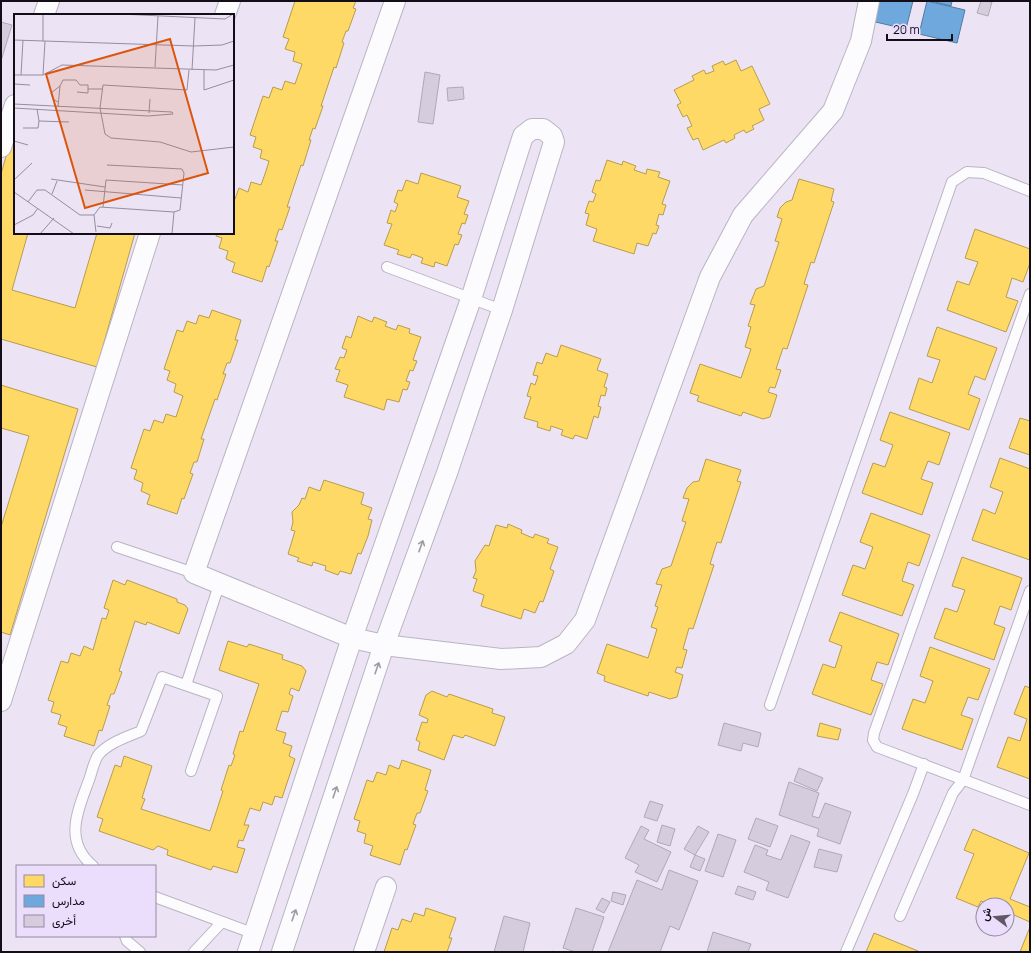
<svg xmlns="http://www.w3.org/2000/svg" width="1031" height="953" font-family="Manrope,Vazirmatn,sans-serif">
<rect width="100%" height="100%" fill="#ece4f5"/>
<path fill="#ffd966" stroke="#b89c4e" d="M 295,1 L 356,1 L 353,8 L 356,9 L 348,31 L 346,31 L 342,42 L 344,43 L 336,68 L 334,67 L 321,106 L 323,106 L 315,129 L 313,128 L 309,140 L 311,140 L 303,166 L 301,165 L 287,207 L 290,207 L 282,230 L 279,229 L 275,241 L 278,241 L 269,267 L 267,266 L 262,282 L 232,272 L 235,263 L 226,259 L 228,251 L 219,248 L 222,238 L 216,236 L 217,233 L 233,233 L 233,198 L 235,199 L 239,188 L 248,192 L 251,182 L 261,185 L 266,171 L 269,161 L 260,158 L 262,150 L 253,147 L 256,137 L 250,135 L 263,96 L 269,98 L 273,87 L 282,90 L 285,81 L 295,84 L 302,64 L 293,61 L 295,52 L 285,49 L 289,39 L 283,37 Z
M 736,60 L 741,71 L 752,66 L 770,104 L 759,109 L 764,120 L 752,126 L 754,129 L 746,133 L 744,130 L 734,135 L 735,138 L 726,143 L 724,140 L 703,150 L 698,138 L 693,140 L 687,128 L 692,126 L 687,115 L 683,117 L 677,105 L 681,103 L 674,90 L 694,80 L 692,76 L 704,70 L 706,74 L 714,71 L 712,66 L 723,61 L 725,65 Z
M 15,125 L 15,233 L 28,233 L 12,290 L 75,308 L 97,233 L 135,233 L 97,367 L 1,339 L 1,174 Z
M 607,160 L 622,165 L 623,161 L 636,166 L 634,170 L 646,174 L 647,169 L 660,172 L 658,177 L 670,181 L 662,204 L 666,205 L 663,215 L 659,214 L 656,225 L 659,226 L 656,234 L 653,233 L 648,246 L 637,243 L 634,254 L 593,241 L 597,229 L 586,225 L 589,214 L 585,213 L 589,201 L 593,202 L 596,194 L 592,192 L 596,180 L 600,181 Z
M 421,173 L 461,186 L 457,197 L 469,201 L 464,214 L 468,215 L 465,224 L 462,223 L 458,234 L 462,235 L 458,245 L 455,244 L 447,266 L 435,262 L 434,267 L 421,263 L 423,258 L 412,254 L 410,258 L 397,254 L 399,250 L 384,245 L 392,224 L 387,223 L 391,210 L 395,212 L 398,204 L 394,202 L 398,190 L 402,191 L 406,180 L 418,184 Z
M 799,179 L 834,189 L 831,201 L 834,202 L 814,263 L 811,262 L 804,284 L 808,285 L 787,349 L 783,348 L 776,369 L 781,370 L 775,388 L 770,387 L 768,392 L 777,395 L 770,417 L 763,419 L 743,412 L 741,416 L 697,401 L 699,396 L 690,393 L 700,364 L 741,378 L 751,349 L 745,347 L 751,327 L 748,326 L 755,305 L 750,304 L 756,289 L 764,286 L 779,242 L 775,241 L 782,219 L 777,217 L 780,208 L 786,202 L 792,200 Z
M 975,229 L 1030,249 L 1030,263 L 1023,282 L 1012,278 L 1006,297 L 1018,301 L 1006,332 L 947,310 L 957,281 L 969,285 L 978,262 L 965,258 Z
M 212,310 L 241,320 L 235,340 L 238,340 L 230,363 L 227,363 L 223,374 L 226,374 L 217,400 L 215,399 L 201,439 L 204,439 L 197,462 L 194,462 L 190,473 L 193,474 L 184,499 L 182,498 L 177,514 L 147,504 L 150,495 L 141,491 L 143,483 L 134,479 L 137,470 L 131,468 L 144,429 L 150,431 L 154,420 L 163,423 L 166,414 L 176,417 L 183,396 L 174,392 L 176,384 L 167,380 L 170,371 L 164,369 L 177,330 L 183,332 L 187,321 L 196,324 L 199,315 L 209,318 Z
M 358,316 L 372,322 L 374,317 L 387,322 L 385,326 L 396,330 L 398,325 L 410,329 L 409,333 L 421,337 L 413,360 L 417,361 L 413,371 L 410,370 L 406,381 L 410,382 L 407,390 L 403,389 L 399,402 L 387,399 L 384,410 L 344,397 L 348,385 L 336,381 L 340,370 L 335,369 L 340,357 L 344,358 L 347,350 L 342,348 L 346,336 L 351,338 Z
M 937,327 L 997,348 L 985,380 L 975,376 L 968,394 L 980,399 L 969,430 L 909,409 L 919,378 L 932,383 L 940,360 L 927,356 Z
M 561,345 L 601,359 L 597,370 L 608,374 L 604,387 L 607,388 L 605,396 L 601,395 L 598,406 L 601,407 L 598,418 L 594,416 L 587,439 L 575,435 L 573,439 L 561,435 L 563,430 L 551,426 L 550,431 L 537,427 L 538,422 L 524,418 L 531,397 L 527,396 L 531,383 L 535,385 L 538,376 L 533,375 L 537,362 L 542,364 L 546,353 L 557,357 Z
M 1,385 L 78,409 L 10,635 L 1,632 L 1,527 L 29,436 L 1,428 Z
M 890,412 L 950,433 L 939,465 L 928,461 L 921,479 L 933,483 L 922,515 L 862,493 L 873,463 L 885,467 L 893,445 L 880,440 Z
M 1020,418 L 1030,421 L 1030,455 L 1009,448 Z
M 1000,458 L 1030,469 L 1030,560 L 972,540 L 983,509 L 995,514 L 1003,492 L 990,487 Z
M 706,459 L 741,470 L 737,481 L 741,482 L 721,543 L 717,542 L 710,564 L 714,565 L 693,629 L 689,628 L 683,649 L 687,650 L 682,668 L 677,667 L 675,672 L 683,675 L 677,697 L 670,699 L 649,692 L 648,696 L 604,681 L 605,676 L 597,673 L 607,644 L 648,658 L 657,629 L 651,627 L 658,607 L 655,606 L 662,585 L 656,584 L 662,569 L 671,566 L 686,522 L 682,521 L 689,499 L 683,498 L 687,488 L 693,482 L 699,481 Z
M 324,480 L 364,493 L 361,504 L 372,508 L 368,519 L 372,520 L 368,536 L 361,554 L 358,553 L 351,574 L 340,571 L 338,575 L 325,570 L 326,566 L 313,562 L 312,566 L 297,561 L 299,558 L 288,554 L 295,531 L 291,530 L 293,522 L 292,512 L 299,505 L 302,498 L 305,499 L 309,487 L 320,491 Z
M 871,513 L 930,535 L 919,566 L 908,562 L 902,581 L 914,585 L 902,616 L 842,595 L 853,565 L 865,569 L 873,547 L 860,542 Z
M 508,524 L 522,530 L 521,533 L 533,538 L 535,534 L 549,539 L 547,543 L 558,547 L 550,569 L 554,571 L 543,602 L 540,601 L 535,613 L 524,609 L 521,619 L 481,606 L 484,595 L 473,591 L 477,579 L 473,578 L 476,571 L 475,561 L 485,545 L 489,546 L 496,525 L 507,528 Z
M 962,557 L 1022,578 L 1011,610 L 1000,606 L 994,624 L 1005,628 L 994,660 L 934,638 L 945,608 L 957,612 L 965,590 L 952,586 Z
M 113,580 L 125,585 L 127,580 L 177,599 L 177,602 L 185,605 L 188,609 L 179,634 L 147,622 L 146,625 L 135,621 L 119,671 L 122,672 L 114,694 L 111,694 L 107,705 L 110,706 L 102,731 L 99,730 L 94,746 L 64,736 L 67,727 L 58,724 L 61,715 L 51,712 L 54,702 L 48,700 L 61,661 L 68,663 L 71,653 L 80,656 L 84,646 L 93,650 L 102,618 L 106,619 L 109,610 L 104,608 Z
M 840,612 L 899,634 L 888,665 L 877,662 L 871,680 L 883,684 L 871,715 L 812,694 L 823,664 L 835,668 L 842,646 L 829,641 Z
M 228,641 L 247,647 L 249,644 L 283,655 L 282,659 L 302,666 L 306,671 L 299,691 L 291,688 L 289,694 L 293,696 L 288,712 L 282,711 L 276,730 L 286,733 L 283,743 L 292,746 L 289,756 L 295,759 L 282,798 L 275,796 L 272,805 L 263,802 L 260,811 L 250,808 L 244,825 L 249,825 L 243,841 L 239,840 L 237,847 L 245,849 L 237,873 L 213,866 L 211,870 L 167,855 L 168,850 L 158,846 L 153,850 L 99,831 L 103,819 L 97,817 L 115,765 L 121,767 L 124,756 L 152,766 L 142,798 L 145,799 L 141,809 L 210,831 L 223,791 L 221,790 L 229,765 L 231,766 L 235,755 L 233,754 L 240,731 L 243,732 L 259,684 L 219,670 Z
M 930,647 L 990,669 L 978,700 L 968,697 L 961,715 L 973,719 L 962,750 L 902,729 L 913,699 L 925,703 L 933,681 L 920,676 Z
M 1025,686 L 1030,688 L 1030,779 L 997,767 L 1008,737 L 1020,741 L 1027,719 L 1014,714 Z
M 432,691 L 447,697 L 449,694 L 493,709 L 492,713 L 505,717 L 495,746 L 465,735 L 463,738 L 453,735 L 444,760 L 418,750 L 420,742 L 416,740 L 422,722 L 427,723 L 428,719 L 419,715 L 426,695 Z
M 820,723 L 841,729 L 838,740 L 817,736 Z
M 402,760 L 431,770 L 425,790 L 428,791 L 420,813 L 417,813 L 413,824 L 416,825 L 407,850 L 405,849 L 400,865 L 370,855 L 373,846 L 364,843 L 366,834 L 357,831 L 360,821 L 354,819 L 367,780 L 373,782 L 377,772 L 386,775 L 389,765 L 399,769 Z
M 973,829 L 1029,853 L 1010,899 L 1030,907 L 1030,922 L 1007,912 L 1007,905 L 990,905 L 981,901 L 978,907 L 956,898 L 974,854 L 964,850 Z
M 426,908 L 456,918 L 449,938 L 452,938 L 447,952 L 384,952 L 392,928 L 398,930 L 402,919 L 411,922 L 414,913 L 424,916 Z
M 1030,927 L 1030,952 L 1020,952 Z
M 874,933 L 918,951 L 918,952 L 866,952 Z"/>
<path fill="#6fa8dc" stroke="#537aa1" d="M 876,1 L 913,1 L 906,29 L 871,21 Z
M 927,1 L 965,10 L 957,43 L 919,34 Z
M 931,1 L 952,1 L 951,6 Z"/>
<path fill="#d5cddd" stroke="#afa9b6" d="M 981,1 L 992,2 L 988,16 L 977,13 Z
M 1,22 L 12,25 L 1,61 Z
M 425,72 L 440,75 L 433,124 L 418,122 Z
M 463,87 L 464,99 L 448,101 L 447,88 Z
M 724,723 L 761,733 L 758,747 L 743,743 L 741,751 L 718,745 Z
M 799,768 L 823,778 L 817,791 L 794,781 Z
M 789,782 L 819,793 L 812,816 L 819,818 L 825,803 L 851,812 L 840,844 L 817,836 L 819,829 L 779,815 Z
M 650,801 L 663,805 L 657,821 L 644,817 Z
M 756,818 L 778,826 L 770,847 L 748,839 Z
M 662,825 L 675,829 L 670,846 L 657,842 Z
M 641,826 L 649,830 L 644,839 L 671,852 L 657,882 L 635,872 L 639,865 L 625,858 Z
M 698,826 L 709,832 L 695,855 L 684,849 Z
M 718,834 L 736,840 L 723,877 L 705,871 Z
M 791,835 L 810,842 L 788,898 L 766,890 L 769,882 L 744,872 L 755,845 L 768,850 L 766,855 L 781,860 Z
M 819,849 L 842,855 L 837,872 L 814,867 Z
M 695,855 L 705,859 L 700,871 L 690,867 Z
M 669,870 L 698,881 L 679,930 L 670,926 L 660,952 L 608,952 L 637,880 L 662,890 Z
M 738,886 L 756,892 L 753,900 L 735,894 Z
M 613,892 L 626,895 L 623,905 L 611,901 Z
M 602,898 L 610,902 L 604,913 L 596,909 Z
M 576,908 L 604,917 L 592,952 L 576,952 L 563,948 Z
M 504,916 L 530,923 L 523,952 L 494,952 Z
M 713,932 L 751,944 L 748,952 L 707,952 Z"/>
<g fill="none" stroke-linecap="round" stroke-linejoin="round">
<defs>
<path id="service" d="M 387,267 L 502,310
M 1030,294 L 874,733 L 873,740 L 877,747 L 1030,805
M 117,547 L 194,573
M 186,685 L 219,585
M 770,705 L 952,182 L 967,172 L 984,173 L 1030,191
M 93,866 C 63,841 78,810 89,780 C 92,772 94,760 99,754 C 110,742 127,737 141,731 L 162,677 L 217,696 L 191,771
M 155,897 L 255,934
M 900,916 L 953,793 L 963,780 L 1030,591
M 125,936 L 127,941 L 140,952
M 194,952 L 222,922
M 846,952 L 913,794 L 924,764"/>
<path id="minor" d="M 395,1 L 194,573 L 352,638 L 384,645 L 501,659 L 541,657 L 566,644 L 585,620 L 710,277 L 743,215 L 833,111 L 861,41 L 869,1
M 44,15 L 49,1
M 225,15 L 230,1
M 1,147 L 15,105
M 1,701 L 150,233
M 248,952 L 352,638 L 471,299 L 523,136 L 532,129 L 543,129 L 552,136 L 554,142 L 502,310 L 447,473 L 384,645 L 282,952
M 364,952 L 386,887"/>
</defs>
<use href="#service" stroke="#bab4c1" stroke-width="12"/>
<use href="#minor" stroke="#bab4c1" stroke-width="22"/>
<path stroke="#dbd9de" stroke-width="2.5" stroke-dasharray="2 3" stroke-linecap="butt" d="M 552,952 L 554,950"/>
<use href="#service" stroke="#fcfbfe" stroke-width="10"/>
<use href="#minor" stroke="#fcfbfe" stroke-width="20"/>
</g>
<defs><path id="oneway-shaft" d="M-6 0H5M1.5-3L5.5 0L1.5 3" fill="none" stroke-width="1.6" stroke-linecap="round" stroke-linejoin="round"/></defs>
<g stroke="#9e9ca2">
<use href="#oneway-shaft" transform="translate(421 546) rotate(-70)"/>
<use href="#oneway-shaft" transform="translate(377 668) rotate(-71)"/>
<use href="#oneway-shaft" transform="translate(335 792) rotate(-71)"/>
<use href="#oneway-shaft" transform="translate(294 915) rotate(-71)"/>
</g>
<g transform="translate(14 14)">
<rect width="220" height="220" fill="#ece4f5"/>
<path fill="none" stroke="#958e9c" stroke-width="1" d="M 106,0 L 211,5 L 219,0M 0,26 L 180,32 L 208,31 L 220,27M 29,27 L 29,0M 141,53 L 144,2M 175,56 L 173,76 L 89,71 L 86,94 L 91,120 L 97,124 L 146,128 L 177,138 L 220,133M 178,56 L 181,4M 190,56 L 190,76 L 220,66M 0,61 L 29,61 L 48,51 L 202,56 L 220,51M 7,61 L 9,26M 29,61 L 31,27M 0,70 L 16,71M 74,75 L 88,75M 44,88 L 39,85 L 37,79 L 46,72M 0,90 L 158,98 L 159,100 L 134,102 L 0,94M 44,93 L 46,72 L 49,66 L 62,66 L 66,71 L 74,71 L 74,79 L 63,78M 23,95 L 25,107 L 55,108M 135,99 L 136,85M 9,114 L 24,114 L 25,107M 0,127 L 14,131M 37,165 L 91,173M 0,166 L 18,149M 71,176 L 167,184M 0,178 L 60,220M 38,180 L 43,167M 14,188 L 23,176 L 31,176 L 66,201 L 80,201M 89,193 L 92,166 L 169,171M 0,211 L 19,201 L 24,194M 83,212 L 96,214 L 98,209M 82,218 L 80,201 L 86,193 L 160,198 L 166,196 L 170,159 L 168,155 L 93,151M 26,220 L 40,204M 158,220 L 160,198"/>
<path fill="#dd550d" fill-opacity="0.15" stroke="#dd550d" stroke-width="2" d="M 156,25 L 194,159 L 71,194 L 32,60 Z"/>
<rect width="220" height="220" fill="none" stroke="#120d17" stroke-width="2"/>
</g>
<rect width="1031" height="953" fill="none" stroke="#120d17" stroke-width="4"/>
<rect x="16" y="865" width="140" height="72" fill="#ebddfc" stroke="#948aa0"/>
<rect x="24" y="875" width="20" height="12" fill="#ffd966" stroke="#948aa0"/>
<text x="52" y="885" font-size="12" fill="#120d17">سكن</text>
<rect x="24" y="895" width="20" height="12" fill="#6fa8dc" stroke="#948aa0"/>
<text x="52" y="905" font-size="12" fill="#120d17">مدارس</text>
<rect x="24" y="915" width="20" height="12" fill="#d5cddd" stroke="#948aa0"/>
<text x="52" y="925" font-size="12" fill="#120d17">أخرى</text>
<g transform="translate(995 917) rotate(286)"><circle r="19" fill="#ebddfc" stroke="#948aa0"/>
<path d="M0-3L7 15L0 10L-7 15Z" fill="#5e5865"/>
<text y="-6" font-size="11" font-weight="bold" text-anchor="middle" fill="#120d17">ش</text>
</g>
<path d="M887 34v6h65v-6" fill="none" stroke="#120d17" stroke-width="2"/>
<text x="893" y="34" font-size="12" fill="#120d17" stroke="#ebddfc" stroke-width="3" paint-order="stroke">20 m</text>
</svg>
